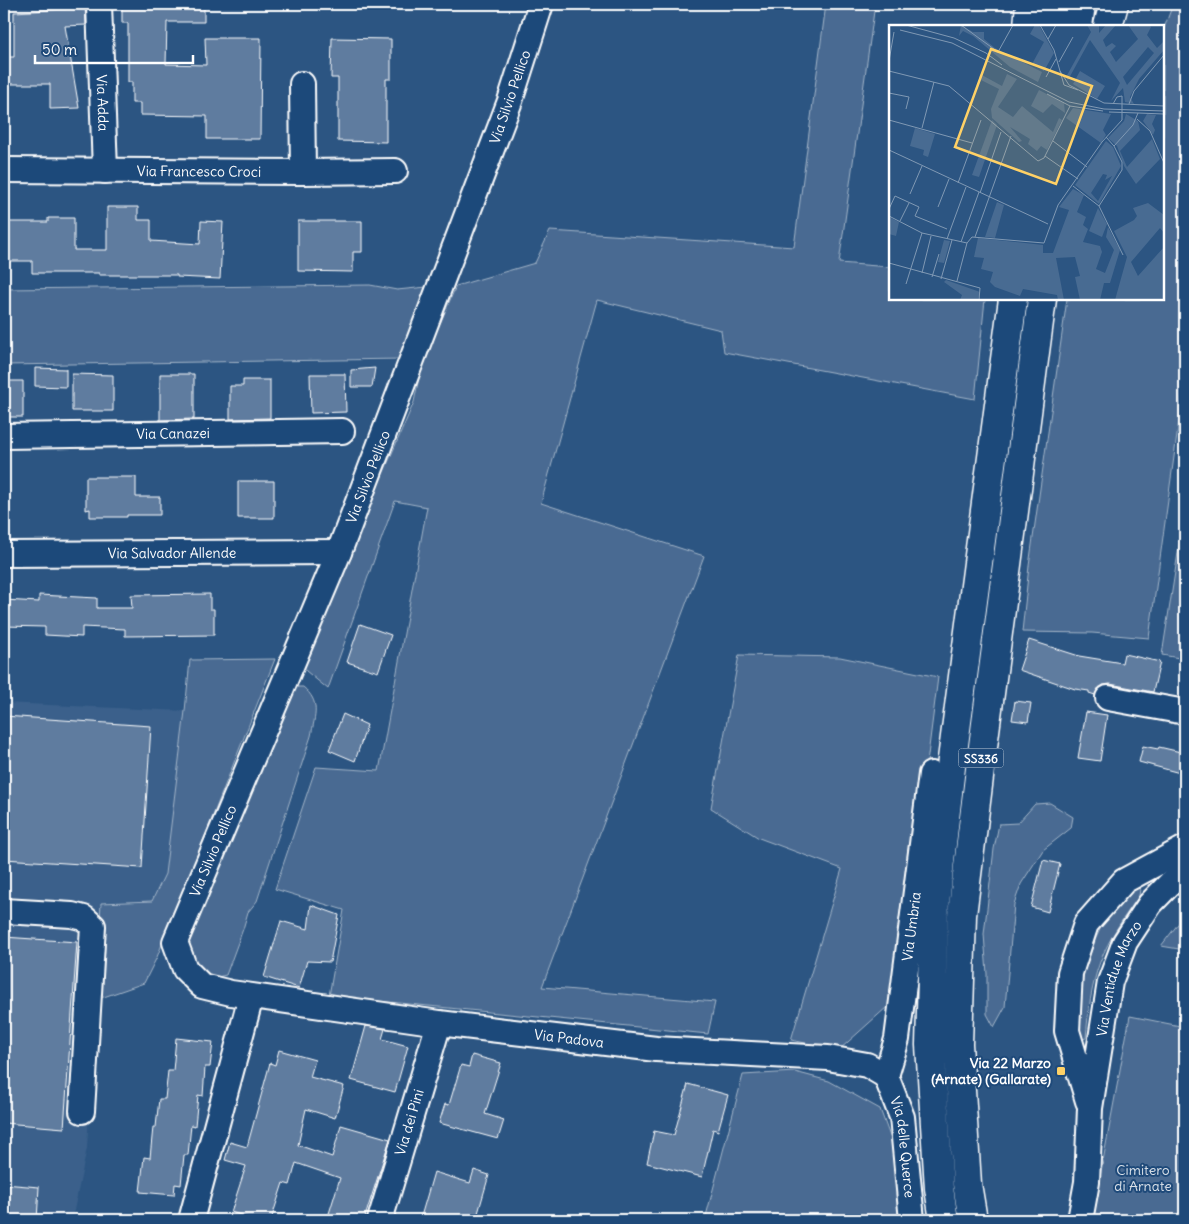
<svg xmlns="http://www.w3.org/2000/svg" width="1189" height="1224" font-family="Delius,sans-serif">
<rect width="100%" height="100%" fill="#2c5582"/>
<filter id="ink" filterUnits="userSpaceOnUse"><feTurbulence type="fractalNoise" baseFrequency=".02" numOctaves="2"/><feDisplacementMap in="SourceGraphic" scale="10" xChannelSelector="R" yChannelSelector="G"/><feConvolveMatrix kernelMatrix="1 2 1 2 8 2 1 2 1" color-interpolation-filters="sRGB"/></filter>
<g filter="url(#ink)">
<path fill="#3b618b" d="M 4,703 L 185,711 L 165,874 L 152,901 L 101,904 L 87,1148 L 72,1220 L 4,1220 Z"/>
<path fill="#486b92" stroke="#a4b5c8" d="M 826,4 L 875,4 L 839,263 L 890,267 L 890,299 L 985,299 L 975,399 L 724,352 L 721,330 L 597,300 L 541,503 L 704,556 L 542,987 L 715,1002 L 708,1034 L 329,996 L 344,910 L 275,889 L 316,767 L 379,771 L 427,507 L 395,501 L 328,689 L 306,671 L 302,663 L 414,402 L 421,368 L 456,286 L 535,263 L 550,231 L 794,247 Z
M 1173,4 L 1185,4 L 1185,377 L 1149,638 L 1092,633 L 1022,632 L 1029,566 L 1067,299 L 1163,299 L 1163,31 Z
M 370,285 L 397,290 L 427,287 L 402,359 L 4,365 L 4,289 Z
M 1185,508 L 1185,659 L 1162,655 Z
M 739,655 L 840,657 L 938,677 L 897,998 L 839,1050 L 791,1040 L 842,869 L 759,838 L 711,808 Z
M 275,659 L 157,957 L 144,983 L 95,1000 L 101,903 L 152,901 L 165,874 L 185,711 L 190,660 Z
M 292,687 L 303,687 C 321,702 315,715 311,736 L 257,901 L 248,912 L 243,929 L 226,975 L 209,979 L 191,967 L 186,941 Z
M 1050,803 L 1073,817 L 1071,828 L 1043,850 L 1021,884 L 1014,904 L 1005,1007 L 994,1027 L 987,1014 L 987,974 L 984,934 L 994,849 L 999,824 L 1018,823 L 1035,804 Z
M 1137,887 L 1140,889 L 1139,896 C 1124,917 1109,938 1100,962 C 1091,986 1088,1013 1086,1038 L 1081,1040 L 1077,1037 L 1083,974 L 1096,938 L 1108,912 L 1132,888 Z
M 1185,915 L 1185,950 L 1161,946 Z
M 1130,1016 L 1185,1027 L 1185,1220 L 1092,1220 Z
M 795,1072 L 829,1081 L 880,1109 L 892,1142 L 901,1220 L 705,1220 L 743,1075 Z"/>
<path fill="#5e7c9f" stroke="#fff" d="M 65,4 L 85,4 L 86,25 L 65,26 L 79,108 L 50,109 L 50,84 L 5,84 L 4,57 L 14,57 L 14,12 L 66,9 Z
M 122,4 L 204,4 L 204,22 L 167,22 L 166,64 L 206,65 L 205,38 L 261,38 L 260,139 L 207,139 L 207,116 L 140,115 L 140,103 L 132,103 L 132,82 L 128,82 L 128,23 L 122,23 Z
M 332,38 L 391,39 L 391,79 L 386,79 L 386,142 L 338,141 L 338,78 L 331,78 Z
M 107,207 L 138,207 L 138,220 L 151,220 L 151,241 L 200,244 L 201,221 L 223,222 L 220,279 L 177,277 L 177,275 L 99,275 L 99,273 L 32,273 L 32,261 L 4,261 L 4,222 L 48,222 L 48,218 L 74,218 L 74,250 L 107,250 Z
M 298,221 L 362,221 L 362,252 L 353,252 L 353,272 L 298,271 Z
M 35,368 L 66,369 L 66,387 L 35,386 Z
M 375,368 L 372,387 L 351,387 L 351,370 Z
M 72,374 L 113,375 L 113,411 L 72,411 Z
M 160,374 L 194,374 L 194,419 L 160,420 Z
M 310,374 L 345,374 L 346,412 L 311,413 Z
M 243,380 L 270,380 L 270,418 L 230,419 L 230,386 L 243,386 Z
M 4,381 L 23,381 L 23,417 L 7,417 L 7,412 L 4,412 Z
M 86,477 L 136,477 L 136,497 L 160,497 L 160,515 L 127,515 L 127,517 L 90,517 L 90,509 L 86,510 Z
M 238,481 L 274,481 L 274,518 L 238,518 Z
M 210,594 L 210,609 L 214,609 L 214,635 L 125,636 L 125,629 L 82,627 L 82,637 L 45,635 L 45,627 L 4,626 L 4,600 L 39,602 L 39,595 L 97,598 L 97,608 L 132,608 L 131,595 Z
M 360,624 L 391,635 L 378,672 L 347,662 Z
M 1029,640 L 1079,656 L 1122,663 L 1124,654 L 1160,662 L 1153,692 L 1110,684 L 1103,685 L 1098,689 L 1095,695 L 1089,693 L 1089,691 L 1075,689 L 1019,670 Z
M 1015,701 L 1031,703 L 1028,722 L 1012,720 Z
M 1086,712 L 1107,715 L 1100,761 L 1078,758 Z
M 343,714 L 367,725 L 355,761 L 329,750 Z
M 4,716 L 151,726 L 142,868 L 4,859 Z
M 1143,746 L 1158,749 L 1159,747 L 1185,753 L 1180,773 L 1139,762 Z
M 1043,860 L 1060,864 L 1048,912 L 1031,907 Z
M 311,905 L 339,915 L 330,962 L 307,961 L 299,988 L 264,977 L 281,921 L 308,929 Z
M 4,937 L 77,942 L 64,1128 L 4,1123 Z
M 366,1026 L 385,1029 L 382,1039 L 408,1046 L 395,1092 L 351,1080 Z
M 176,1038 L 213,1042 L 210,1067 L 205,1067 L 203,1096 L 198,1095 L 195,1126 L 191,1125 L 188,1155 L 184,1155 L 181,1185 L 175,1184 L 174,1195 L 140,1192 L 144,1157 L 150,1158 L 153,1127 L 156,1127 L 159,1099 L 165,1099 L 168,1071 L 173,1071 Z
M 279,1050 L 315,1060 L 310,1077 L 344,1086 L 335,1118 L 306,1109 L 298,1145 L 332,1157 L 341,1125 L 390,1139 L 364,1220 L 327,1220 L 340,1178 L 296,1163 L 290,1185 L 283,1183 L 271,1220 L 256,1220 L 231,1212 L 246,1166 L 225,1160 L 230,1142 L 247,1147 L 270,1063 L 275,1065 Z
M 472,1055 L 501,1063 L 485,1114 L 504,1120 L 498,1139 L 439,1123 L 445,1104 L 449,1105 L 461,1065 L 469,1067 Z
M 688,1084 L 728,1095 L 718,1131 L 713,1129 L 702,1177 L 647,1163 L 654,1131 L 674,1135 Z
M 474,1170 L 489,1175 L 476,1220 L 420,1220 L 434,1172 L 470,1183 Z
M 4,1184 L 39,1187 L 37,1220 L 4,1220 Z"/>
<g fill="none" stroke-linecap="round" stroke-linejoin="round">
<defs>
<g id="minor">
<path id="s1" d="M 99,4 L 105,171"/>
<path id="s2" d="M 541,4 L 510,101 L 339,552 L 175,942 L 185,969 L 202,986 L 231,993 L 439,1023 L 656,1049 L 828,1058 L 867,1065 L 886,1076"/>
<path d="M 302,84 L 303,172"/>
<path id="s3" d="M 4,170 L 303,172 L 395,171"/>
<path id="s4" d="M 4,436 L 342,431"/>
<path id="s5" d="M 4,554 L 339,552"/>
<path d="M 1108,698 L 1185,712"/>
<path d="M 4,911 L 72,915 L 84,918 L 93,926 L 82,1111"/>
<path id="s6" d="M 886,1076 L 897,1039 L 931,774"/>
<path id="s7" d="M 886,1076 L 902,1117 L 912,1220"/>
<path d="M 1088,1101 L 1067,1031 L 1070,973 L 1086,924 L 1124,881 L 1185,848"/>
<path d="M 191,1220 L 251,997"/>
<path id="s8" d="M 380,1220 L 439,1023"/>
<path id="s9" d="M 1080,1220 L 1087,1182 L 1090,1108 L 1110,982 L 1125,942 L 1150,904 L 1185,868"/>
</g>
<path id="highway" d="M 1028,26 L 1030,4
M 1050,26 L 1053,4
M 1078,26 L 1081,4
M 1108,26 L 1114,4
M 944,1220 L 939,1188 L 930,1045 L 934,912 L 951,767 L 1013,299
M 973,1220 L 967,1184 L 958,1044 L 962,915 L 980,769 L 1042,299"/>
</defs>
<use href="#minor" stroke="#fff" stroke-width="28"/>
<use href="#highway" stroke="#fff" stroke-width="31"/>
<use href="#minor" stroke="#1f4a7a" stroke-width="24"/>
<use href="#highway" stroke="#1f4a7a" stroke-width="28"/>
</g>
</g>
<rect fill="#ffd166" stroke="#1f4a7a" stroke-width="2" x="1056" y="1066" width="10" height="10" rx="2.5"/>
<g text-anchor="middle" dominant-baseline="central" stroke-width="4" stroke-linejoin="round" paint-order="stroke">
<rect fill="#1f4a7a" stroke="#bcc9d7" stroke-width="1" x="958.5" y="748.5" width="45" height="19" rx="4"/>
<g font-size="12" font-weight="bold" fill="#fff">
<text x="981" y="758">SS336</text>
</g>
<g font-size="14" fill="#fff" stroke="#1f4a7a">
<text transform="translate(510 97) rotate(-71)">Via Silvio Pellico</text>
<text stroke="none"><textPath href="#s1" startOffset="99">Via Adda</textPath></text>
<text stroke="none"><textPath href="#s3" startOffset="195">Via Francesco Croci</textPath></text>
<text stroke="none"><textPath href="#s4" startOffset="169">Via Canazei</textPath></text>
<text transform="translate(368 477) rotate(-69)">Via Silvio Pellico</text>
<text stroke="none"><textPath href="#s5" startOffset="168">Via Salvador Allende</textPath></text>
<text transform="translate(213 851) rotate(-67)">Via Silvio Pellico</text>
<text stroke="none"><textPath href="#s6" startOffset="152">Via Umbria</textPath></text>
<text stroke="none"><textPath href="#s9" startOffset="246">Via Ventidue Marzo</textPath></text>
<text stroke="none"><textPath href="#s2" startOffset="1431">Via Padova</textPath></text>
<text stroke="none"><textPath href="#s8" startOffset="102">Via dei Pini</textPath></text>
<text stroke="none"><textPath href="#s7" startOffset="74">Via delle Querce</textPath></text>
</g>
<g font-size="14" font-weight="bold" fill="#fff" stroke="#1f4a7a" text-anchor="end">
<text x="1051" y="1063">Via 22 Marzo<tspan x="1051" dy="16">(Arnate) (Gallarate)</tspan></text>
</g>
<g font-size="14" fill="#dae1e9" stroke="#1f4a7a">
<text x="1143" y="1170">Cimitero<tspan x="1143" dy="16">di Arnate</tspan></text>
</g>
</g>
<g transform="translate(889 25)">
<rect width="275" height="275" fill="#2c5582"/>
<path d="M 72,0 L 84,7 L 95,7 L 95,14 L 106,23 L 153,47 L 149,57 L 121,42 L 84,11 L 74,6 L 70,11 ZM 146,0 L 150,0 L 165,28 L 155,46 L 143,39 L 155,17 L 141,9 ZM 198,0 L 210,0 L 210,8 L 217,0 L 227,0 L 214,15 L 217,22 L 223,18 L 227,21 L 221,27 L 227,37 L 249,14 L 239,0 L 260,0 L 262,2 L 258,10 L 268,23 L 275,16 L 275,25 L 250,54 L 241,72 L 245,79 L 236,77 L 234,63 L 222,76 L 231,58 L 201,15 L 179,55 L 177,52 L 202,7 ZM 259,22 L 265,28 L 238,60 L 234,52 ZM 191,46 L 216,61 L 208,74 L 184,59 ZM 91,49 L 113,61 L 118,49 L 128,54 L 109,82 L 124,92 L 133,81 L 164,107 L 170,93 L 173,95 L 158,125 L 152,121 L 148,126 L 139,119 L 141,114 L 121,102 L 133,116 L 130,117 L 103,93 L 102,84 L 110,64 L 90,54 ZM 150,65 L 175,78 L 176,88 L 163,79 L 154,88 L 142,81 ZM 184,83 L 222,89 L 214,105 L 217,110 L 212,118 L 177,93 ZM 237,89 L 249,96 L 251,105 L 231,126 L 238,142 L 263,114 L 271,134 L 247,159 L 235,141 L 228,121 L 219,113 L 235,96 ZM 258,89 L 267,90 L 263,99 L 266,105 L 264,110 L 254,96 ZM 103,95 L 108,100 L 90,152 L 83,150 ZM 26,103 L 46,109 L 39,132 L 34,130 L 35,125 L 21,121 ZM 217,116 L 224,122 L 232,141 L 210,179 L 186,160 ZM 214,149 L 218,150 L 216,155 L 223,151 L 209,176 L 202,168 ZM 184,164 L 195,170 L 188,187 L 197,192 L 194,200 L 199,204 L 194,217 L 211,221 L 213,227 L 207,244 L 216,248 L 225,225 L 217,212 L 219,202 L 231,225 L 221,258 L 215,258 L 211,275 L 191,275 L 186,252 L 191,251 L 186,232 L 167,233 L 175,275 L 169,275 L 168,270 L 134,264 L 131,271 L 106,262 L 101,257 L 104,247 L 92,244 L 95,233 L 85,232 L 89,213 L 154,220 L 154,228 L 164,228 L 180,185 L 170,182 ZM 108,177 L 115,180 L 106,213 L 96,212 ZM 259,178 L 275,190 L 275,208 L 271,203 L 242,237 L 249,251 L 275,222 L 275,275 L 226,275 L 238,232 L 225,206 L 245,195 L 248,191 L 244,183 ZM 209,183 L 218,199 L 213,212 L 200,206 ZM 0,192 L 10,197 L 7,211 L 0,209 ZM 55,215 L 61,216 L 55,238 L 49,237 ZM 57,255 L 91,267 L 89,275 L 71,275 L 73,270 L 55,257 Z" fill="#486b92" fill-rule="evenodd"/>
<path fill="none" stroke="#8099b4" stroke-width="1" d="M 17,0 L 65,13 L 97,28 L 113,40M 72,0 L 109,27 L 124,0M 151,0 L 165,25 L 175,60 L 189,65M 11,5 L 63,18 L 180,77 L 215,84 L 275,86M 159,14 L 167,0M 0,36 L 5,7M 170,37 L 184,12M 0,46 L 60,61 L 149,136 L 155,133 L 181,81M 171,46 L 180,60 L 215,78 L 275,81M 157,52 L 167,34M 0,68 L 20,72 L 17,84M 158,69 L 181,81 L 214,86M 240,79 L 245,66 L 275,30M 249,88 L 275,89M 248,94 L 261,106 L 275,138M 0,95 L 83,118M 33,103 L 45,57M 217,112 L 225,121 L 244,100 L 249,88 L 220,87M 164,116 L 198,142M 0,125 L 159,199M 156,131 L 189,154M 69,158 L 92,95M 184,161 L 210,181 L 234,230M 91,168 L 112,107M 21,169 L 33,141M 210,181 L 233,145 L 233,137 L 225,121M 49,182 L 60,154M 0,184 L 6,171 L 30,182 L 26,191 L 58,204M 0,191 L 33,208 L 78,218M 11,196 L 20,178M 86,212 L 122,111M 58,214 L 77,162M 72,217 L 90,167M 0,238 L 91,263 L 90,275M 33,248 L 42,211M 43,252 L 50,229M 52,254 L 63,215M 68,256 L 78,218 L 83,212 L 155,218 L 169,180 L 213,117 L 233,95 L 233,71 L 228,72 L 224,79M 17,259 L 33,208"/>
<path fill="#ffd166" fill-opacity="0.15" stroke="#ffd166" stroke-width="2.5" d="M 102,24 L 203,61 L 167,159 L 66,122 Z"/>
<rect width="275" height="275" fill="none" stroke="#fff" stroke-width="2.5"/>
</g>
<rect width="1189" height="1224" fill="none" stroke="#1f4a7a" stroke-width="20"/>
<rect x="10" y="10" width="1169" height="1204" fill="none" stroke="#fff" stroke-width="2" filter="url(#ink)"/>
<path d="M35 55v8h158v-8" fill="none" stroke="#ffffff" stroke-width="2.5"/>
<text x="42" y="55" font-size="15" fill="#ffffff" stroke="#1f4a7a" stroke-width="4" paint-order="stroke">50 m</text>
</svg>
